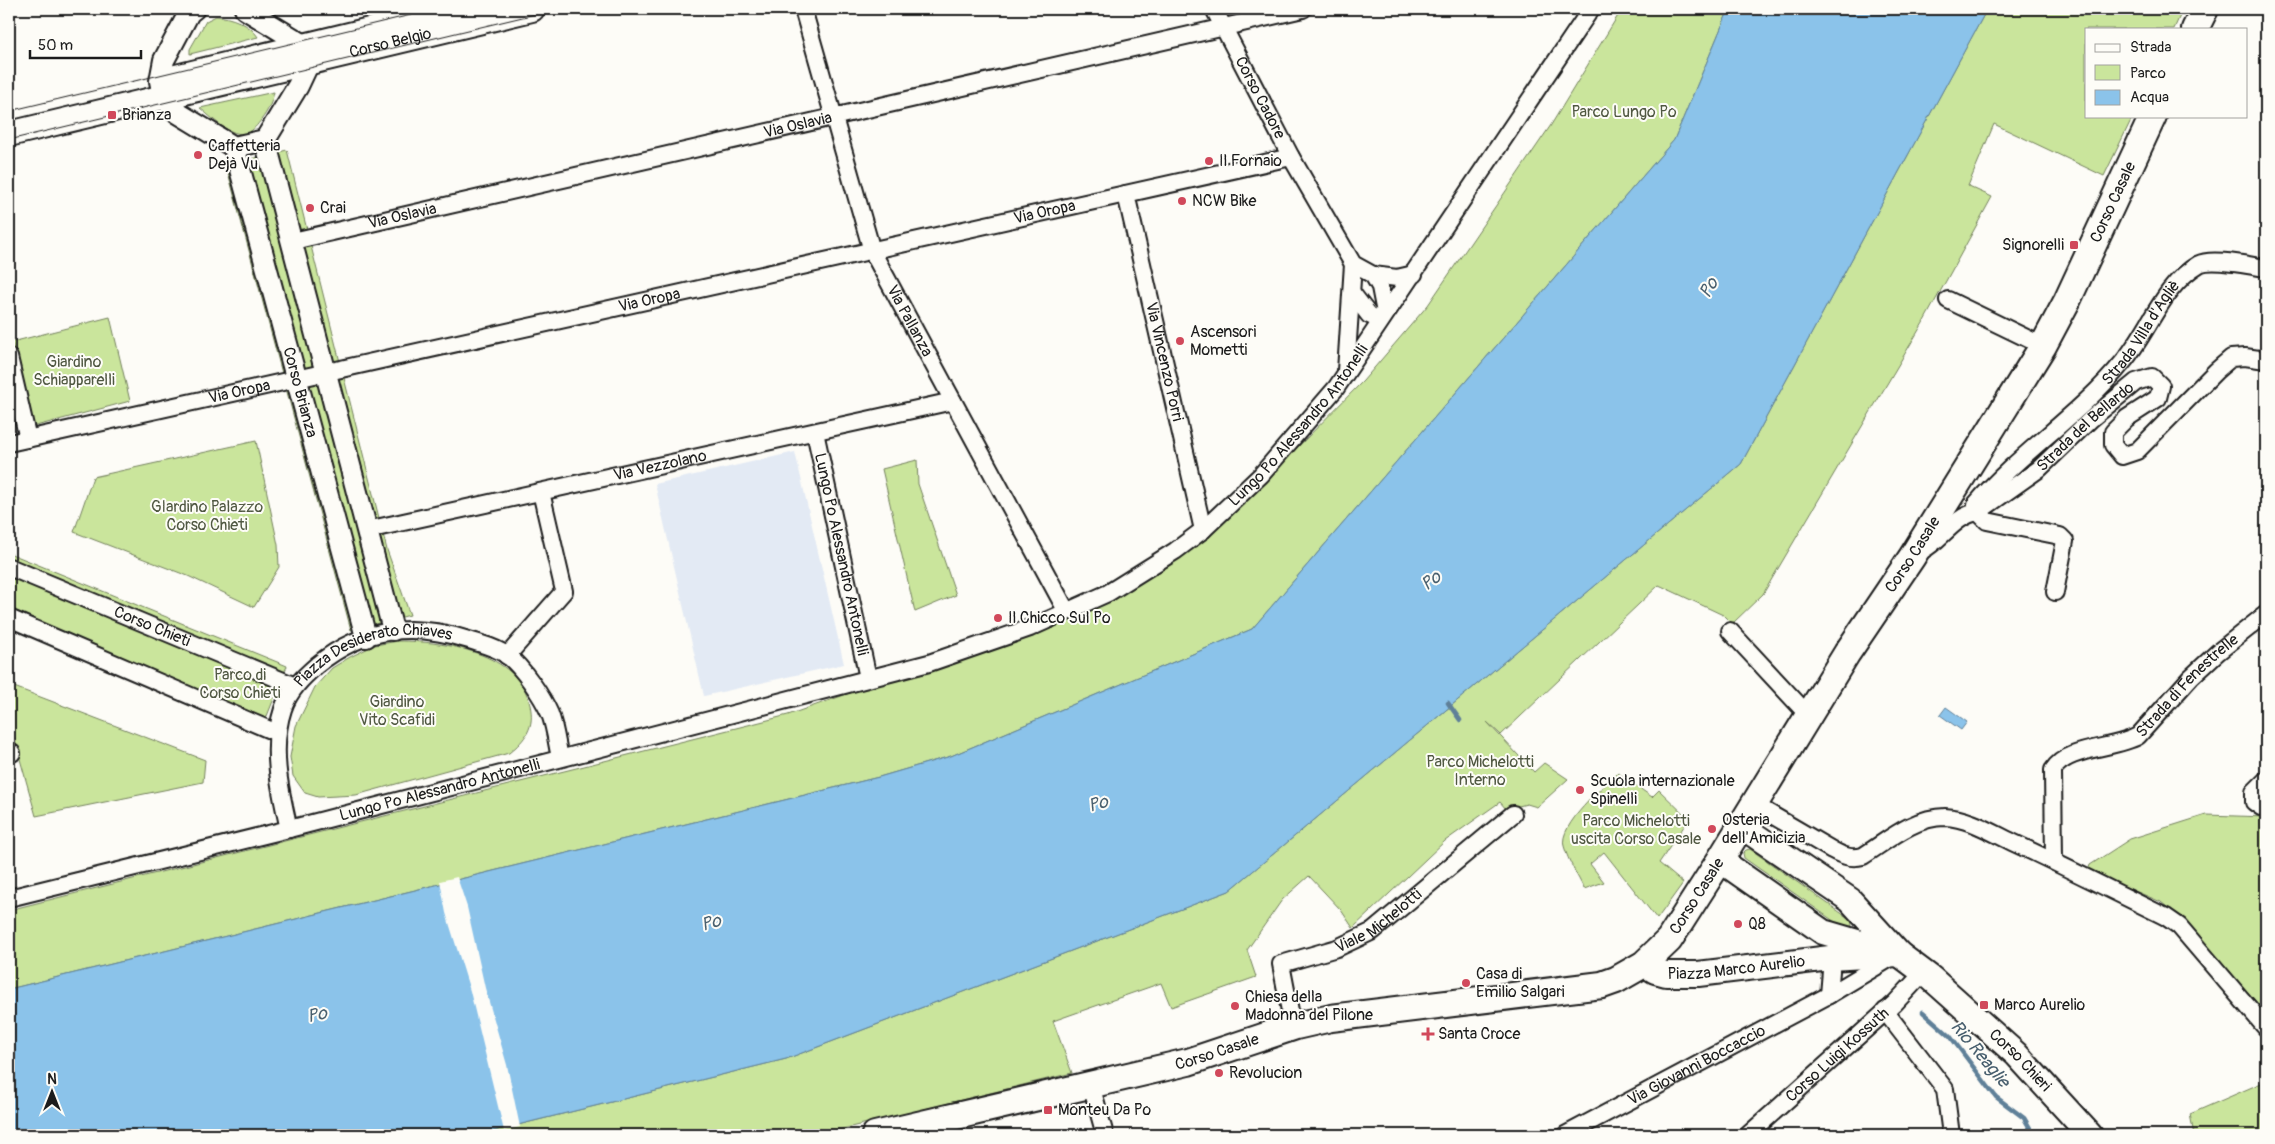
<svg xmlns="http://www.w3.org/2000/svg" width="2275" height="1144" font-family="Pangolin,sans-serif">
<rect width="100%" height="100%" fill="#fdfcf7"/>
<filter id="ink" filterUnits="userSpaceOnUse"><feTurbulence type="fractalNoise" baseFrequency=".02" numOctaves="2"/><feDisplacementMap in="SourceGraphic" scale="10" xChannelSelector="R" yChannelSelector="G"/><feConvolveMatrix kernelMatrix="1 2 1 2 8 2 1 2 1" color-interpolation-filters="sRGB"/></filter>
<g filter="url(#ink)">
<path fill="#e3eaf4" d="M 795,452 L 844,664 L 704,696 L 655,484 Z"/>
<path fill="#cae59c" stroke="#73805c" d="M 1622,9 L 1729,9 L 1674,140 L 1252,629 L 951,756 L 879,777 L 9,989 L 9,910 L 788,715 L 982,646 L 1143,581 L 1218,528 L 1363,381 L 1428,305 L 1551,125 Z
M 1987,9 L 2183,9 L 2174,29 L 2086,29 L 2086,116 L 2133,116 L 2104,176 L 1994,124 L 1968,186 L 1992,197 L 1923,323 L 1763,594 L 1732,624 L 1723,615 L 1659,585 L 1501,735 L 1487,722 L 1534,772 L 1544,763 L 1568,779 L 1537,807 L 1527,804 L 1506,809 L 1500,802 L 1445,841 L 1353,928 L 1341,910 L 1309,876 L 1282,900 L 1247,950 L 1256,977 L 1171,1007 L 1161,983 L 1053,1021 L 1072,1073 L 818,1135 L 477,1135 L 786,1059 L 1229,891 L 1741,464 Z
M 216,16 C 231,17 250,24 258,37 L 190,54 L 190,49 L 206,21 Z
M 274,92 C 272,102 268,111 261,120 C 258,124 253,131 247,133 C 231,138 211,117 200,108 Z
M 287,150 L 387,550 L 410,615 L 351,630 L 226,165 Z
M 110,317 L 130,401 L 32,427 L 12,342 Z
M 256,441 L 278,545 L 279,567 L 254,607 L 188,576 L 74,532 L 93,477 Z
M 917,460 L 918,484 L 956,595 L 915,612 L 882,469 Z
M 9,553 L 287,666 L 261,731 L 9,619 Z
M 398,641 C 443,641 519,652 530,705 C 535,727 526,739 509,753 L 356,795 L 318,797 L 305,793 L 293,776 L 290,757 L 296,726 L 315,687 L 332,668 L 350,657 L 375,645 Z
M 9,685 L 205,760 L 203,782 L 36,816 L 9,720 Z
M 1618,773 L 1652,797 L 1659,790 L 1689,819 L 1659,863 L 1683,883 L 1657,919 L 1604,852 L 1590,864 L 1604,882 L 1584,889 C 1578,876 1568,861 1564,846 C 1558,825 1604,786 1618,773 Z
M 2206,815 L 2266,817 L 2266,1013 L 2192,928 L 2161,902 L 2088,871 L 2090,865 L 2130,839 Z
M 1750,849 L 1851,920 L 1852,925 L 1850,929 L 1845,929 L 1744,858 L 1743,853 L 1746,850 Z
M 2266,1081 L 2266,1135 L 2194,1135 L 2190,1114 Z"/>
<path fill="#8bc3ea" stroke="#5f8098" d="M 1729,9 L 1987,9 L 1741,464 L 1229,891 L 786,1059 L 477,1135 L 9,1135 L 9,989 L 879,777 L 951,756 L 1252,629 L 1674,140 Z
M 1946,707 L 1967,722 L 1961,730 L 1940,715 Z"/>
<path fill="#fdfcf7" d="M 457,877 L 467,907 L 485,988 L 507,1065 L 520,1127 L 504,1131 L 470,991 L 446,913 L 440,881 Z"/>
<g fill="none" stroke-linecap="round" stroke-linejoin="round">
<path stroke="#5f8098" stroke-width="4.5" d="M 1448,703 L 1460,720
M 1923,1012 L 1950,1036 L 1996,1097 L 2024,1118 L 2034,1135"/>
<defs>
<g id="minor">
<path id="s1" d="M 803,9 L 872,251 L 1067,612"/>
<path id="s2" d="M 1214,9 L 1291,157 L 1353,264 L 1373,275 L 1397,278 L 1414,274"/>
<path id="s3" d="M 1126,194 L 1203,530"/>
<path id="s4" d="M 293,241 L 1303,9"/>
<path d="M 1373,275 L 1380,287 L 1385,313"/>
<path d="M 1352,293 L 1369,315 L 1380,320"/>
<path d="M 1948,300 L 2043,346"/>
<path d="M 9,357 L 28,439"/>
<path d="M 1346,371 L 1353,264"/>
<path id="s5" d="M 815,432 L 868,678"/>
<path id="s6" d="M 9,443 L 1291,157"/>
<path id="s7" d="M 1976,504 C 2020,452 2080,415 2123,362 C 2149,331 2163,285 2199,264 C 2212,257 2251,266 2266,268"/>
<path d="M 1978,512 L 1987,521 L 2060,536 L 2065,541 L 2055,592"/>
<path id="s8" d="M 367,530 L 953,401"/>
<path id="s9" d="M 1923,550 C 1942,540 1955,515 1978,512 L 2039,469 L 2091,419 L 2136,382 L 2152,377 L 2161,386 L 2158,398 L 2127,418 L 2113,432 L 2113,445 L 2122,456 L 2137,451 L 2216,371 L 2231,358 L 2245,357 L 2266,360"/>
<path id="s10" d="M 9,567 L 295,686"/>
<path d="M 9,618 L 277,733"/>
<path d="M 1730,631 L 1809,716"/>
<path d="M 507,656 L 564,591 L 541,492"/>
<path d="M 9,754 L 12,753"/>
<path d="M 2266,780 L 2254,792 L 2254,802 L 2261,807 L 2266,806"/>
<path d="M 1755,805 L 1832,850 C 1843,856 1851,859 1863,856 C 1887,841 1914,817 1945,817 C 1969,818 1991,832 2012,842 C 2064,866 2115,892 2166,917 L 2179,926 L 2266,1028"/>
<path id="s11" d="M 289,829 C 280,790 270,748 283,709 C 289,691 302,678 317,665 C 363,627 413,622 469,640 C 481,644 498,648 508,656 C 523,668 542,696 550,714 C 555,727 557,744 560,758"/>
<path id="s12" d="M 2054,861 L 2053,770 C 2066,747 2115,749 2138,736 L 2191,677 L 2218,652 L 2266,614"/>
<path id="s13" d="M 9,898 L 289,829 L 929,663 L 1030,628 L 1108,593 L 1175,551 L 1203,530 L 1261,475 L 1336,388 L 1591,9"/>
<path d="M 1829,995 L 1831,971 L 1830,958"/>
<path d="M 1885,1011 L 1945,1089 L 1951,1135"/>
<path id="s14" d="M 1296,1026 L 1290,1011 L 1281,964 L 1337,948 L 1373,931 L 1513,814"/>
<path d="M 1091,1085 L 1105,1135"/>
<path id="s15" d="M 1565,1135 L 1829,995 L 1894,956"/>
<path id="s16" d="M 1748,1135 L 1895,1003 L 1924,972"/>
</g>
<g id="tertiary">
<path d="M 194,9 L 189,13 L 164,60 L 160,81 L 163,97 L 178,113 L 234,147 L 265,140 L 298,86 L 306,69 L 309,62 L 304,45 L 245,9"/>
<path d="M 265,140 L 393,630"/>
<path id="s17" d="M 234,147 L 366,637"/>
</g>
<g id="secondary">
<path d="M 176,77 L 456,9"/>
<path id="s18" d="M 9,134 L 532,9"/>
<path id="s19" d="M 1741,826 L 1850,900 L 1899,954 L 1931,978 L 2016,1054 L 2090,1135"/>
<path d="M 1720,860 L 1823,932 L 1881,949"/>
<path id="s20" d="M 1644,964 L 1655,971 L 1666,974 L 1698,974 L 1830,958 L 1899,954"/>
</g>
<g id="primary">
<path d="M 2195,29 L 2205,9"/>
<path id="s21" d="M 875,1135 L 1188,1062 L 1296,1026 L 1331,1018 L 1602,985 L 1616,980 L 1644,964 L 1669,940 L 1720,860 L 1847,653 L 1912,557 L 2043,346 L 2067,301 L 2153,116"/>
</g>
</defs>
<use href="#minor" stroke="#1c1c1c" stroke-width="20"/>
<use href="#tertiary" stroke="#1c1c1c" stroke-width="24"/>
<use href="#secondary" stroke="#1c1c1c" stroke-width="28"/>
<use href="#primary" stroke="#1c1c1c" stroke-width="30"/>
<use href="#minor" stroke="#fdfcf7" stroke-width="16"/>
<use href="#tertiary" stroke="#fdfcf7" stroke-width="20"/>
<use href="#secondary" stroke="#fdfcf7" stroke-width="24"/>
<use href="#primary" stroke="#fdfcf7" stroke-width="26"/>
<path stroke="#1c1c1c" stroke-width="1" d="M 9,111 L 436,9
M 9,140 L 556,9"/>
</g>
</g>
<g fill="#d1495b" stroke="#fdfcf7" stroke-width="2">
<rect x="107" y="110" width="10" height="10" rx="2.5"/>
<circle cx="198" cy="155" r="5"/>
<circle cx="1209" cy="161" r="5"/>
<circle cx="1182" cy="201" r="5"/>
<circle cx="310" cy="208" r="5"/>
<rect x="2069" y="240" width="10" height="10" rx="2.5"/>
<circle cx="1180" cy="341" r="5"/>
<circle cx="998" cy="618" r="5"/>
<circle cx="1580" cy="790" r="5"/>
<circle cx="1712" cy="829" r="5"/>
<circle cx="1738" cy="924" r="5"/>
<circle cx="1466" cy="983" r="5"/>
<rect x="1979" y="1000" width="10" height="10" rx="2.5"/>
<circle cx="1235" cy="1006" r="5"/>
<path d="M1425.5 1026.5h5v5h5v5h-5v5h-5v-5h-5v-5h5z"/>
<circle cx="1219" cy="1073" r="5"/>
<rect x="1043" y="1105" width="10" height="10" rx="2.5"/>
</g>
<g text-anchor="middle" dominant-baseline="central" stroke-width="4" stroke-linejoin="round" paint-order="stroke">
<g font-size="16" fill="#1c1c1c" stroke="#fdfcf7">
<text stroke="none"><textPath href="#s18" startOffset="392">Corso Belgio</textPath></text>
<text stroke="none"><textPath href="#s2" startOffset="100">Corso Cadore</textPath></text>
<text stroke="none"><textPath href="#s4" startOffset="518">Via Oslavia</textPath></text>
<text stroke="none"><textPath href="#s21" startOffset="1688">Corso Casale</textPath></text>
<text stroke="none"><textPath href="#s6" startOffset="1061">Via Oropa</textPath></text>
<text stroke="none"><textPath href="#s4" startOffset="112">Via Oslavia</textPath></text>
<text stroke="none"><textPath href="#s6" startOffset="656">Via Oropa</textPath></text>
<text stroke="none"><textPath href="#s1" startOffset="331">Via Pallanza</textPath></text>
<text stroke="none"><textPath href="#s7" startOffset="239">Strada Villa d'Agliè</textPath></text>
<text stroke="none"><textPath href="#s3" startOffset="172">Via Vincenzo Porri</textPath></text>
<text stroke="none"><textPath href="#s6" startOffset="236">Via Oropa</textPath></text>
<text stroke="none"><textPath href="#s17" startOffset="254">Corso Brianza</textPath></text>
<text stroke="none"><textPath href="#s13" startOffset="1398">Lungo Po Alessandro Antonelli</textPath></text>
<text stroke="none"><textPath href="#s9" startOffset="205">Strada del Bellardo</textPath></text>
<text stroke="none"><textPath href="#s8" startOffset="300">Via Vezzolano</textPath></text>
<text stroke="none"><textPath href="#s21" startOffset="1282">Corso Casale</textPath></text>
<text stroke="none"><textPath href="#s5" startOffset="125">Lungo Po Alessandro Antonelli</textPath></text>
<text stroke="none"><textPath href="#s10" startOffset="155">Corso Chieti</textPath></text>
<text stroke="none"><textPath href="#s11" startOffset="236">Piazza Desiderato Chiaves</textPath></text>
<text stroke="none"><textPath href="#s12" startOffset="255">Strada di Fenestrelle</textPath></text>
<text stroke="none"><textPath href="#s13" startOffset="444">Lungo Po Alessandro Antonelli</textPath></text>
<text stroke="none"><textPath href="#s21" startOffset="878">Corso Casale</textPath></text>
<text stroke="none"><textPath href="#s14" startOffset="172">Viale Michelotti</textPath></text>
<text stroke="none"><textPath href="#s20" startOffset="95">Piazza Marco Aurelio</textPath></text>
<text stroke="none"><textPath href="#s21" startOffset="352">Corso Casale</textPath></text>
<text stroke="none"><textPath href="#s16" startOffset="120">Corso Luigi Kossuth</textPath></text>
<text stroke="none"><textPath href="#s19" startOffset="366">Corso Chieri</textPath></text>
<text stroke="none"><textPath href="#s15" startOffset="149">Via Giovanni Boccaccio</textPath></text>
</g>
<g font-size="16" fill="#505842" stroke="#fdfcf7">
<text x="1624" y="112">Parco Lungo Po</text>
<text x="74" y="362">Giardino<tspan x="74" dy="18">Schiapparelli</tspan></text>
<text x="207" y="507">GIardino Palazzo<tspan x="207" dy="18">Corso Chieti</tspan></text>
<text x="240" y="675">Parco di<tspan x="240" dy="18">Corso Chieti</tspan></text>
<text x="397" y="702">Giardino<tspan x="397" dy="18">Vito Scafidi</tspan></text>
<text x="1480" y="762">Parco Michelotti<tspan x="1480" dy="18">Interno</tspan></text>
<text x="1636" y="821">Parco Michelotti<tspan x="1636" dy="18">uscita Corso Casale</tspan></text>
</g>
<g font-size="16" fill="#1c1c1c" stroke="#fdfcf7" text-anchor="start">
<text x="122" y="115">Brianza</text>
<text x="208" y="146">Caffetteria<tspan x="208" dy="18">Dejà Vu</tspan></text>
<text x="1219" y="161">Il Fornaio</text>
<text x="1192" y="201">NCW Bike</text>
<text x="320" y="208">Crai</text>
<text x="2064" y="245" text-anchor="end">Signorelli</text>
<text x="1190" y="332">Ascensori<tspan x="1190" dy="18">Mometti</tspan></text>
<text x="1008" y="618">Il Chicco Sul Po</text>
<text x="1590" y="781">Scuola internazionale<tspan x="1590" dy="18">Spinelli</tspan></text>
<text x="1722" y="820">Osteria<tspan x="1722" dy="18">dell'Amicizia</tspan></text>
<text x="1748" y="924">Q8</text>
<text x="1476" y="974">Casa di<tspan x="1476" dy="18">Emilio Salgari</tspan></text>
<text x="1245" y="997">Chiesa della<tspan x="1245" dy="18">Madonna del Pilone</tspan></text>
<text x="1994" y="1005">Marco Aurelio</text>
<text x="1438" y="1034">Santa Croce</text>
<text x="1229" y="1073">Revolucion</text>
<text x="1058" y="1110">Monteu Da Po</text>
</g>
<g font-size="18" font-style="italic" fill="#485f6e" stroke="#fdfcf7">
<text transform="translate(1709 288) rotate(-60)">Po</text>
<text transform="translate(1431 581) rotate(-38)">Po</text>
<text transform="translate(1098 804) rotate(-17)">Po</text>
<text transform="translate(711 923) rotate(-17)">Po</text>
<text transform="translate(317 1015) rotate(-12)">Po</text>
<text transform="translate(1980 1054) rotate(50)">Rio Reaglie</text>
</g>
</g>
<rect width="2275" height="1144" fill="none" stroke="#fdfcf7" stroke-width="30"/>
<rect x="15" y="15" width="2245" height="1114" fill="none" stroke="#1c1c1c" stroke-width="2" filter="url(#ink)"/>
<rect x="2085" y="28" width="162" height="90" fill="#fdfcf7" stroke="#a3a29f"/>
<rect x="2095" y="44" width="25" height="8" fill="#fdfcf7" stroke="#a3a29f"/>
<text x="2130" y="52" font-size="15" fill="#1c1c1c">Strada</text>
<rect x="2095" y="65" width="25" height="15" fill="#cae59c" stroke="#a3a29f"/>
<text x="2130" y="78" font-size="15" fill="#1c1c1c">Parco</text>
<rect x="2095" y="90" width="25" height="15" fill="#8bc3ea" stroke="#a3a29f"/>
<text x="2130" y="102" font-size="15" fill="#1c1c1c">Acqua</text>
<g transform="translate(52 1092)" stroke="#fdfcf7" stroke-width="4" paint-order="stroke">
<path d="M0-4L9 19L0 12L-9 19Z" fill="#1c1c1c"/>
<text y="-8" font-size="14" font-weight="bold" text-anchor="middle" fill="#1c1c1c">N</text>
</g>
<path d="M30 50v8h111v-8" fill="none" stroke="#1c1c1c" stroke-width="2.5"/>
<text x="38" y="50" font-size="15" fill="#1c1c1c" stroke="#fdfcf7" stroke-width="4" paint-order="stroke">50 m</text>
</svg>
